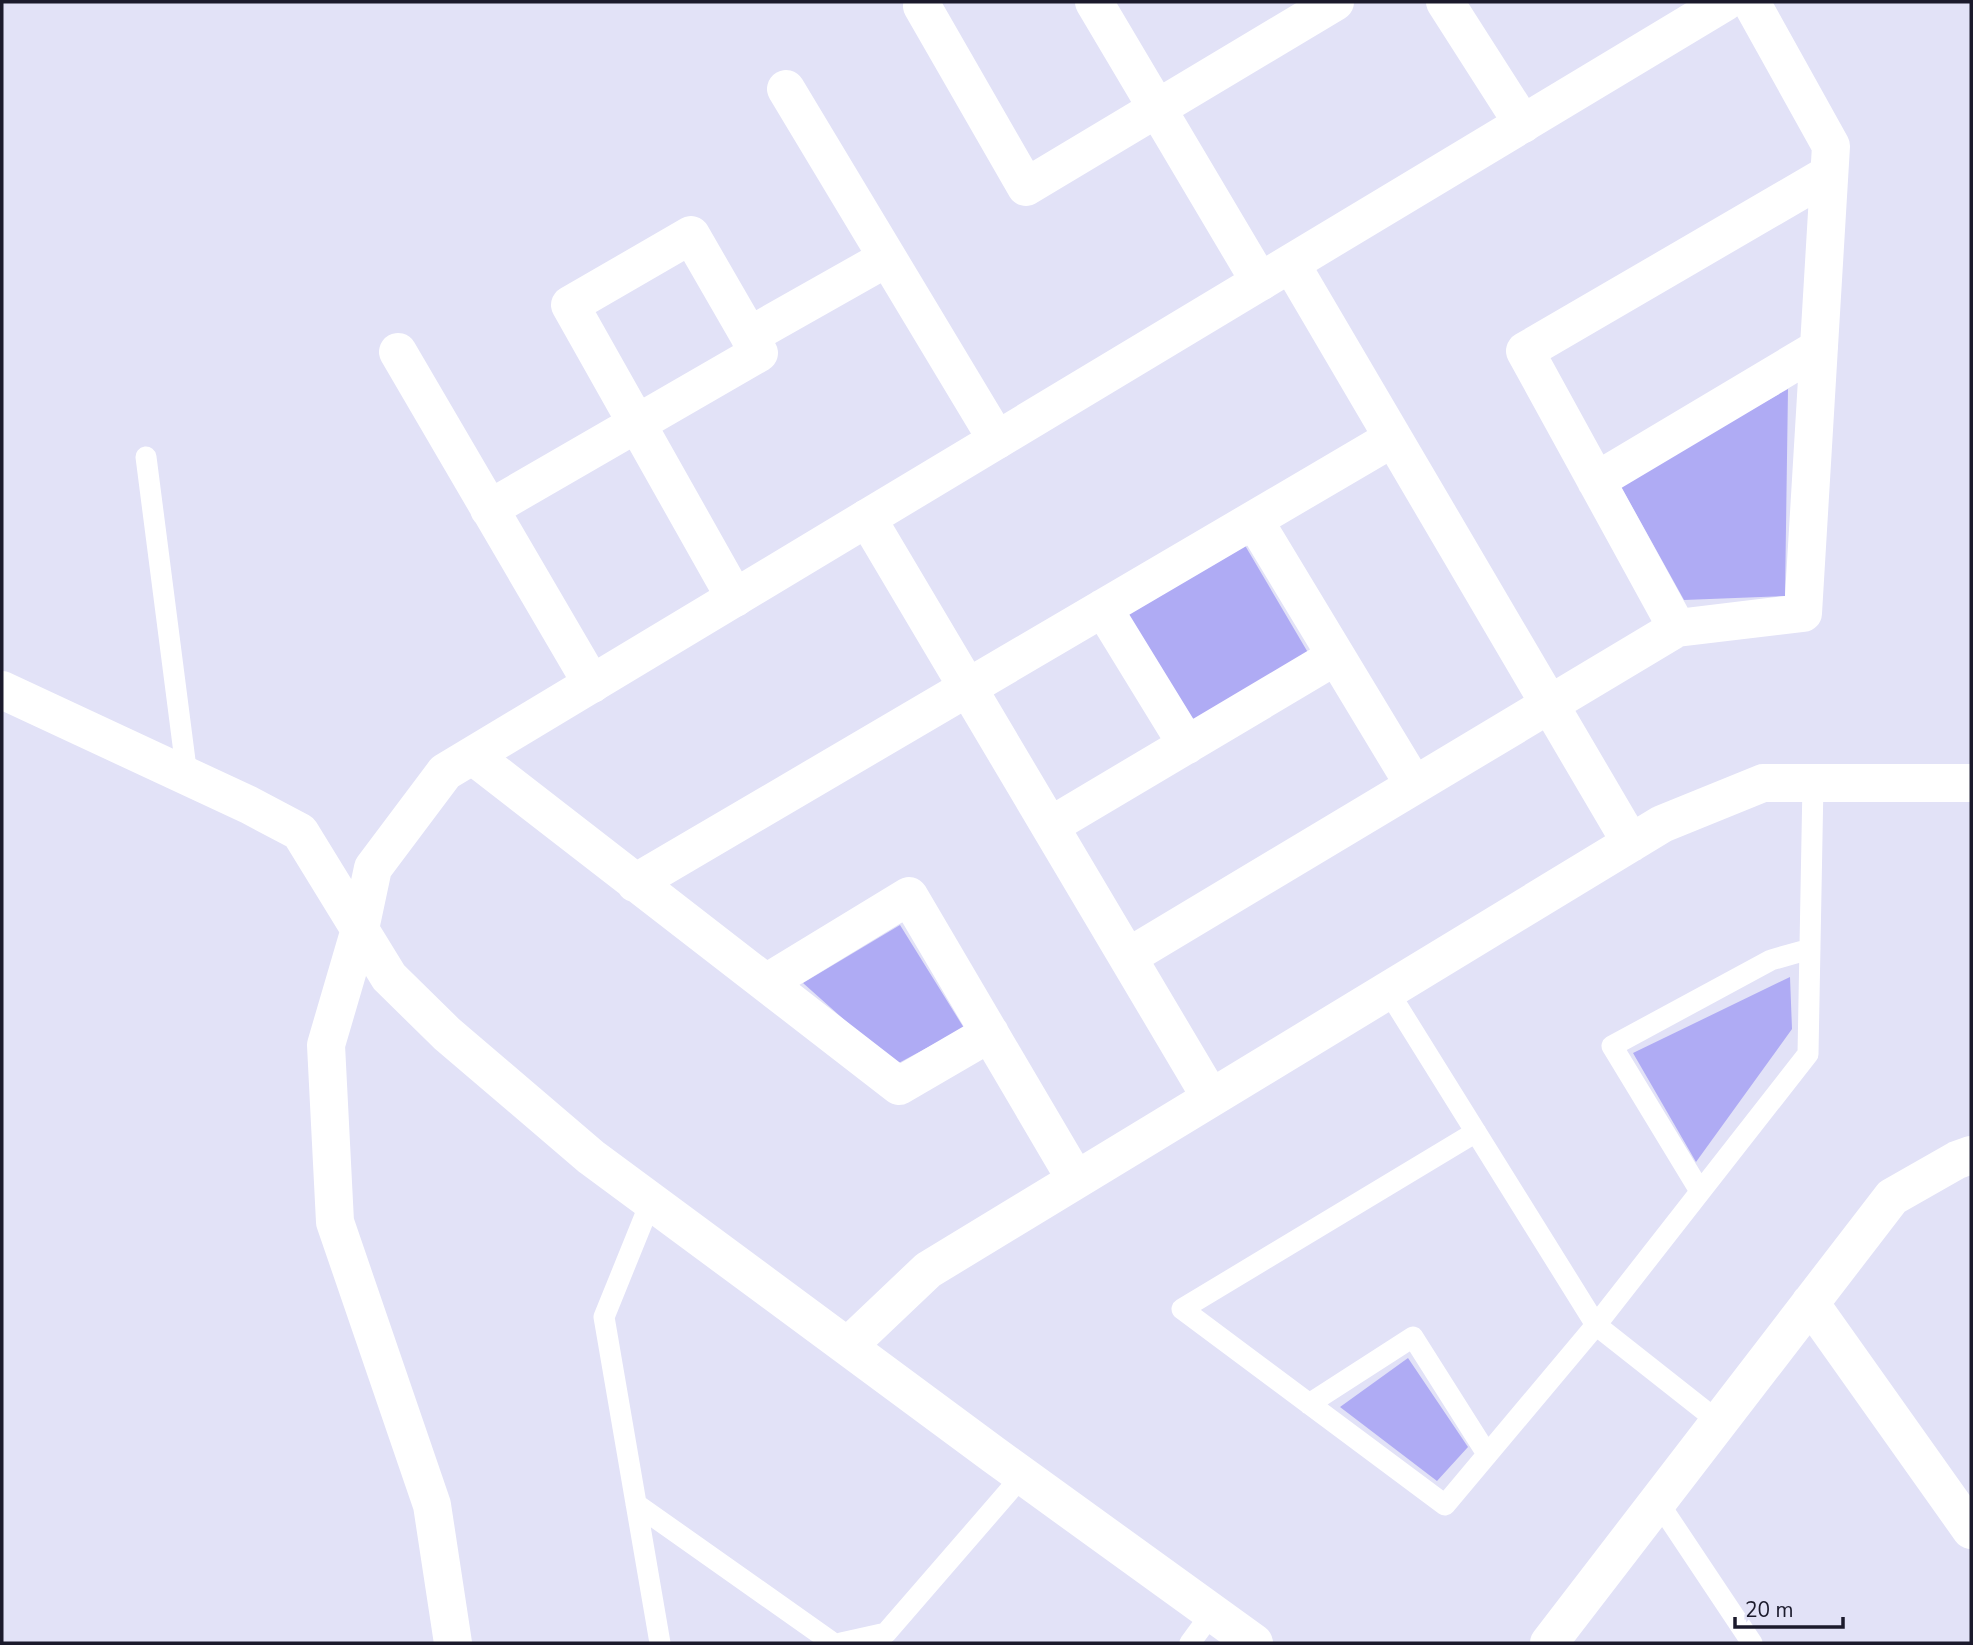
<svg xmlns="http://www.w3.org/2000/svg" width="1973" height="1645" font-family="'Nunito Sans',sans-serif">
<rect width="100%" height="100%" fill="#e2e2f7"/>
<path fill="#afabf4" d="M 1788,389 L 1785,596 L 1684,600 L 1619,483 Z
M 1243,542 L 1310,656 L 1195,724 L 1127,612 Z
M 900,925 L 964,1028 L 895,1065 L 803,983 Z
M 1790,977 L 1792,1029 L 1696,1162 L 1633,1053 Z
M 1408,1358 L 1468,1447 L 1437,1481 L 1340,1407 Z"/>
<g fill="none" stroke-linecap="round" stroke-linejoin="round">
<path stroke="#fff" stroke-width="21" d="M 146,457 L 187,776
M 1388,991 L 1596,1325 L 1719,1422
M 1476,1132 L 1182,1309 L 1445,1505 L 1596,1325 L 1808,1054 L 1813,783
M 1700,1191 L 1612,1046 L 1771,960 L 1810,949
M 651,1201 L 604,1317 L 660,1643
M 1309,1404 L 1413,1337 L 1487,1454
M 1658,1502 L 1752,1643
M 636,1504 L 833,1643
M 841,1643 L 886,1633 L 1023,1475
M 1190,1643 L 1212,1613"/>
<path stroke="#fff" stroke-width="38" d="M 1094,2 L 1260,282
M 1445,2 L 1523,124
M 922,6 L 1026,187 L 1335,2
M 786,89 L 997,440
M 1291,264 L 1631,843
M 749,336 L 887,258
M 398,352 L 592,684
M 1596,481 L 1819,348
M 489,509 L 759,353 L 691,235 L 570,305 L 735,598
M 867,518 L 1211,1098
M 1254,520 L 1414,785
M 1103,608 L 1187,745
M 1677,628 L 1525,351 L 1829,174
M 473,756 L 899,1086 L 990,1033
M 1050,826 L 1336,656
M 635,883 L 1393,438
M 1128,957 L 1677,628 L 1803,613 L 1831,146 L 1751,2
M 766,983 L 909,896 L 1076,1180
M 1810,1303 L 1971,1530
M 848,1346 L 928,1270 L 1662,824 L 1763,783 L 1971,783
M 1549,1643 L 1892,1197 L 1957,1160 L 1971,1155"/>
<path stroke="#fff" stroke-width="38" d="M 2,690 L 249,805 L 300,832 L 389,977 L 447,1034 L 591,1157 L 994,1455 L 1254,1643
M 453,1643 L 432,1505 L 335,1222 L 326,1045 L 360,929 L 373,868 L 445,772 L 1725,2"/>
</g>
<rect width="1973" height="1645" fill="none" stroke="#1b1a2c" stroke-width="7"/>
<path d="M1735 1617v10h108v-10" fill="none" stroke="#1b1a2c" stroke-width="3.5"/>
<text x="1745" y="1617" font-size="21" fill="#1b1a2c" stroke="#e2e2f7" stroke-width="5" paint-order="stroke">20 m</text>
</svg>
